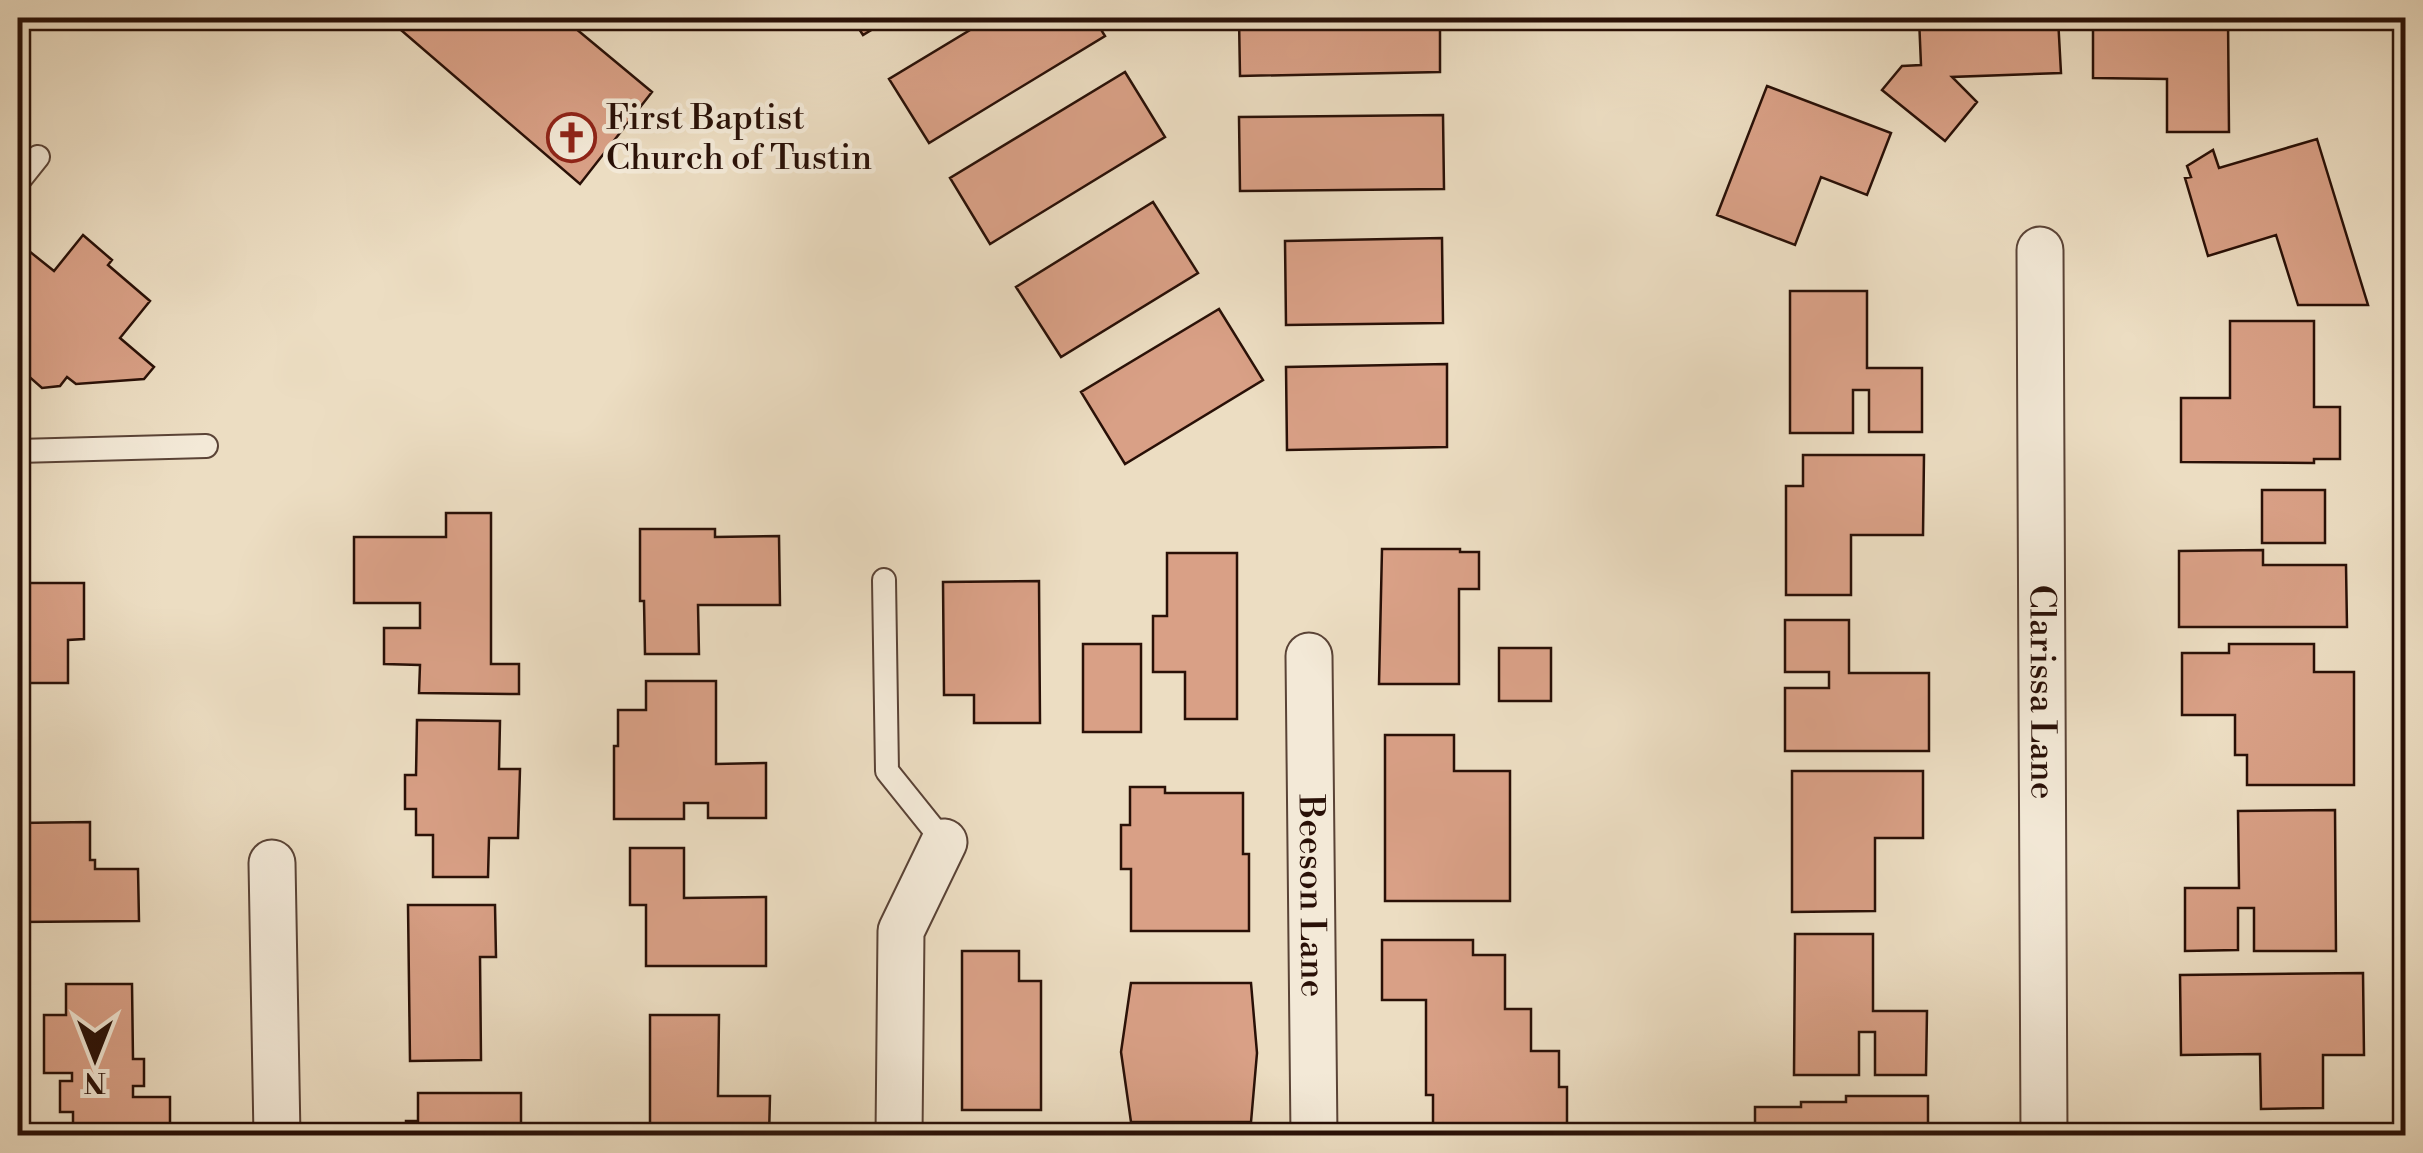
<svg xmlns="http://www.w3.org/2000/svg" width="2423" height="1153" font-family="'Libre Bodoni',serif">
<rect width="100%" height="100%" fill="#ecddc2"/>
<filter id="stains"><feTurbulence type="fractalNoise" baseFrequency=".002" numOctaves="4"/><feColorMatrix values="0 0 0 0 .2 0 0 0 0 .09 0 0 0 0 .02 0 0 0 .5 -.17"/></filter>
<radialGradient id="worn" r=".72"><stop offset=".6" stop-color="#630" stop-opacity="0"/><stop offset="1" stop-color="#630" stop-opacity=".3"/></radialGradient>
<path fill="#d9a086" stroke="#291007" stroke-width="2.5" d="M 387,18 L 563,18 L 652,92 L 580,184 Z
M 852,18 L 891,18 L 863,35 Z
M 990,18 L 1094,18 L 1105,36 L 929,143 L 889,79 Z
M 1239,18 L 1440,18 L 1440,72 L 1240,76 Z
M 1919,18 L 2058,18 L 2061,73 L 1952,77 L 1977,102 L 1945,141 L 1882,90 L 1902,66 L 1921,65 Z
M 2093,18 L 2228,18 L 2229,132 L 2167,132 L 2167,79 L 2093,78 Z
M 1125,72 L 1165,137 L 990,244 L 950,178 Z
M 1767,86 L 1891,133 L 1867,195 L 1821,177 L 1795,245 L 1717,215 Z
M 1443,115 L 1444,189 L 1240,191 L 1239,117 Z
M 2317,139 L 2368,305 L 2298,305 L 2276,235 L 2208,256 L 2185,178 L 2191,177 L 2187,166 L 2213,150 L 2219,168 Z
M 1153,202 L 1198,273 L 1061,357 L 1016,287 Z
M 83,235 L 112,260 L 108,265 L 150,301 L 120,338 L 154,367 L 144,379 L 76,384 L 67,377 L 60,386 L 42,388 L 18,367 L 18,251 L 29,251 L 54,271 Z
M 1442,238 L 1443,323 L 1286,325 L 1285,241 Z
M 1790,291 L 1867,291 L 1867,368 L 1922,368 L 1922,432 L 1869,432 L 1869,390 L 1853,390 L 1853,433 L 1790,433 Z
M 1219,309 L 1263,380 L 1125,464 L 1081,392 Z
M 2230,321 L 2314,321 L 2314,407 L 2340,407 L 2340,459 L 2314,459 L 2314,463 L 2181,462 L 2181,398 L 2230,398 Z
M 1447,364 L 1447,447 L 1287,450 L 1286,367 Z
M 1803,455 L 1924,455 L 1923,535 L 1851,535 L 1851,595 L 1786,595 L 1786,486 L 1803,486 Z
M 2262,490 L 2325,490 L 2325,543 L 2262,543 Z
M 446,513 L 491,513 L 491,664 L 519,664 L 519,694 L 419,693 L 420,665 L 384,664 L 384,628 L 420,628 L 420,603 L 354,603 L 354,537 L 446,537 Z
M 640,529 L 715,529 L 715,537 L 779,536 L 780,605 L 698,605 L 699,654 L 645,654 L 644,601 L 640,601 Z
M 1382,549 L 1460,549 L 1460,552 L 1479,552 L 1479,589 L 1459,589 L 1459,684 L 1379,684 Z
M 2263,550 L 2263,565 L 2346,565 L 2347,627 L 2179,627 L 2179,551 Z
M 1167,553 L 1237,553 L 1237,719 L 1185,719 L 1185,672 L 1153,672 L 1153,616 L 1167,616 Z
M 18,572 L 18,583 L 84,583 L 84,639 L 68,640 L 68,683 L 19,683 L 18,793 Z
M 1039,581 L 1040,723 L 974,723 L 974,695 L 944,695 L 943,582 Z
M 1785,620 L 1849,620 L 1849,673 L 1929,673 L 1929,751 L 1785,751 L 1785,688 L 1829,688 L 1829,672 L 1785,672 Z
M 1083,644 L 1141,644 L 1141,732 L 1083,732 Z
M 2229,644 L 2314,644 L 2314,672 L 2354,672 L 2354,785 L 2247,785 L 2247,755 L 2235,755 L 2235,715 L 2182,715 L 2182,653 L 2229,653 Z
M 1499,648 L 1551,648 L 1551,701 L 1499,701 Z
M 646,681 L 716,681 L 716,764 L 766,763 L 766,818 L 708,818 L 708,803 L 684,803 L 684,819 L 614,819 L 614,746 L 618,746 L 618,710 L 646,710 Z
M 417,720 L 500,721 L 499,769 L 520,769 L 518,838 L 489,838 L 488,877 L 433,877 L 433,835 L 416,835 L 416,809 L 405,809 L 405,775 L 416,775 Z
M 1385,735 L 1454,735 L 1454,771 L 1510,771 L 1510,901 L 1385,901 Z
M 1792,771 L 1923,771 L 1923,838 L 1875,838 L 1875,911 L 1792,912 Z
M 1130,787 L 1165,787 L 1165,793 L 1243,793 L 1243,854 L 1249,854 L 1249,931 L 1131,931 L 1131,869 L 1121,869 L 1121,825 L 1130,825 Z
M 2335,810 L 2336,951 L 2254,951 L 2254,908 L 2238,908 L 2238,950 L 2185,951 L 2185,888 L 2239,888 L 2238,811 Z
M 90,822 L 90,860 L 95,860 L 95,869 L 138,869 L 139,921 L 18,922 L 18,823 Z
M 630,848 L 684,848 L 684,898 L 766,897 L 766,966 L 646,966 L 646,905 L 630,905 Z
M 408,905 L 495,905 L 496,957 L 480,957 L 481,1060 L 410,1061 Z
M 1795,934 L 1873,934 L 1873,1011 L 1927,1011 L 1926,1075 L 1875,1075 L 1875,1032 L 1859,1032 L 1859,1075 L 1794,1075 Z
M 1382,940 L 1473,940 L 1473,955 L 1505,955 L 1505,1009 L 1531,1009 L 1531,1051 L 1559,1051 L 1559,1087 L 1567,1087 L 1567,1131 L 1433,1131 L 1433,1095 L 1426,1095 L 1426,1000 L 1382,1000 Z
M 962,951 L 1019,951 L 1019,981 L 1041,981 L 1041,1110 L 962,1110 Z
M 2363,973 L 2364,1055 L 2323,1055 L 2323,1108 L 2261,1109 L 2260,1054 L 2181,1055 L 2180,975 Z
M 1131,983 L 1251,983 L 1257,1053 L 1251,1122 L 1131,1122 L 1121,1052 Z
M 66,984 L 132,984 L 133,1059 L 144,1059 L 144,1086 L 133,1086 L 133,1097 L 170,1097 L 170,1136 L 73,1136 L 73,1112 L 60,1112 L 60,1081 L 72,1081 L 72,1073 L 44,1073 L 44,1015 L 66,1015 Z
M 650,1015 L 719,1015 L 718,1096 L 770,1096 L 769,1136 L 650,1134 Z
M 418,1093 L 521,1093 L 521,1136 L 406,1136 L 406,1121 L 418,1121 Z
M 1846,1096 L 1928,1096 L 1928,1136 L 1755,1136 L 1755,1107 L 1801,1107 L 1801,1102 L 1846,1102 Z
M 1043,1125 L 1043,1136 L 1000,1136 L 999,1126 Z
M 947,1126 L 986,1126 L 986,1136 L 948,1136 Z
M 2183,1133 L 2371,1134 L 2371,1136 L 2183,1136 Z"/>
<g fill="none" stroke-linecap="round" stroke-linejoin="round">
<defs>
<path id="lane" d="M 18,182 L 38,157
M 18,451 L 206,446
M 884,580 L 887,771 L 944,842"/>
<g id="street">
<path id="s1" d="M 2040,250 L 2044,1136"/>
<path id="s2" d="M 1309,656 L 1314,1136"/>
<path d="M 272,863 L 277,1136"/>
<path d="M 899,1136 L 901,931 L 944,842"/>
</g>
</defs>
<use href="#lane" stroke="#5a4336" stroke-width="26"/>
<use href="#street" stroke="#5a4336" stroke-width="49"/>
<use href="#lane" stroke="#f3e9d7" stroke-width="22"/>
<use href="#street" stroke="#f3e9d7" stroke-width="45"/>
</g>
<defs>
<symbol id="church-ring" viewBox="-11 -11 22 22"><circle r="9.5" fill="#f3e9d7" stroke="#8f2418" stroke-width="1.5"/><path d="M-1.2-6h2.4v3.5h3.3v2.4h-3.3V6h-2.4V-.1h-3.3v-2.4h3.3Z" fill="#8f2418"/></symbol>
</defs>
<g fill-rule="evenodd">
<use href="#church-ring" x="544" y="110" width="55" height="55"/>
</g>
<g text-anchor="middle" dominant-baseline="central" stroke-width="9" stroke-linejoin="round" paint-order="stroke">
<g font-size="35" fill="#291007" stroke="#f3e9d7" text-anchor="start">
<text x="606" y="118">First Baptist<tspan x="606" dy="40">Church of Tustin</tspan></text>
</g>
<g font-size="35" fill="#291007" stroke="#f3e9d7">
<text stroke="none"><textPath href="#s1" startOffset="442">Clarissa Lane</textPath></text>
<text stroke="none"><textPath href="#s2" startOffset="240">Beeson Lane</textPath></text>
</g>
</g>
<rect width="2423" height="1153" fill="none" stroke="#ecddc2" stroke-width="60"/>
<rect x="20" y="20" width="2383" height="1113" fill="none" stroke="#291007" stroke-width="5"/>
<rect x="30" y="30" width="2363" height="1093" fill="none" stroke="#291007" stroke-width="2.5"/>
<g transform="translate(95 1058) rotate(180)" stroke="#f3e9d7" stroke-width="8" paint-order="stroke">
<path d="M0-8L18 38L0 25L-18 38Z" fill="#291007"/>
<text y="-15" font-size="28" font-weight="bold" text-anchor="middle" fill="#291007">N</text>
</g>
<rect width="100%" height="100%" filter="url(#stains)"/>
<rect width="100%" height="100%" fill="url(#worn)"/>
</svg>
